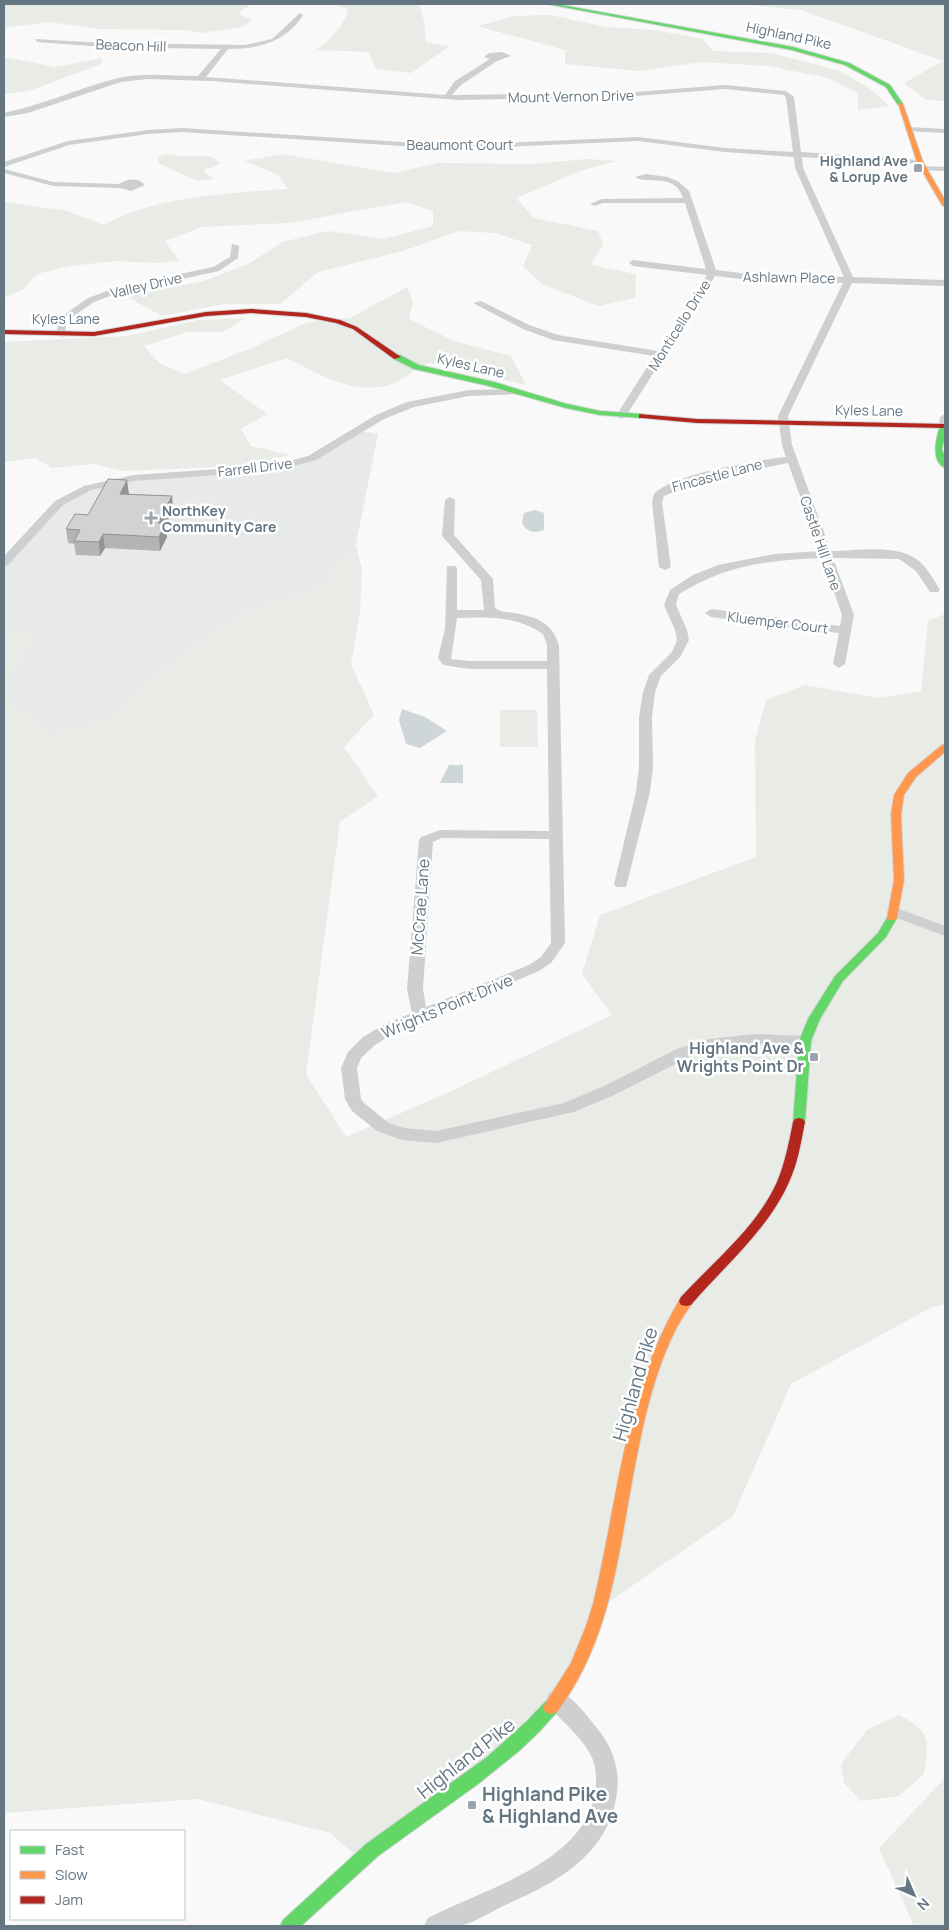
<svg xmlns="http://www.w3.org/2000/svg" width="949" height="1930" font-family="Manrope,sans-serif">
<rect width="100%" height="100%" fill="#f9f9f9"/>
<path fill="#e8e9e9" d="M 355,430 L 378,434 L 356,544 L 320,589 L 237,616 L 165,668 L 107,722 L 50,736 L 4,697 L 4,682 L 17,664 L 33,629 L 4,629 L 4,558 L 7,559 L 59,503 L 104,483 L 252,470 L 312,458 Z"/>
<path fill="#e8ebe6" d="M 4,4 L 251,4 L 238,14 L 253,20 L 242,27 L 201,33 L 186,30 L 99,29 L 49,22 L 4,28 Z
M 333,4 L 419,4 L 424,21 L 426,42 L 450,46 L 411,73 L 376,69 L 369,52 L 316,50 C 331,39 344,27 348,9 Z
M 736,4 L 945,4 L 945,101 L 926,100 L 904,83 L 943,61 L 801,10 Z
M 550,15 L 606,27 L 655,30 L 703,39 L 713,51 L 772,53 L 840,71 L 869,88 L 889,106 L 858,110 L 858,93 L 828,78 L 768,66 L 702,62 L 639,71 L 565,64 L 565,50 L 477,26 L 515,16 Z
M 4,57 L 55,67 L 103,58 L 101,64 L 29,91 L 4,94 Z
M 164,154 C 171,154 177,156 184,156 C 197,158 210,151 220,163 L 214,167 L 205,169 L 205,173 L 214,179 L 198,181 L 160,164 L 157,158 Z
M 283,154 L 394,173 L 438,163 L 533,164 L 587,159 L 616,161 L 583,170 L 516,198 L 534,218 L 598,231 L 603,244 L 591,265 L 636,274 L 635,298 L 598,306 L 542,284 L 523,266 L 532,245 L 495,233 L 459,231 L 403,251 L 318,272 L 280,304 L 224,304 L 162,316 L 126,296 L 204,281 L 248,264 L 283,242 L 328,231 L 384,239 L 433,226 L 433,211 L 405,202 L 289,223 L 202,227 L 165,241 L 179,261 L 156,263 L 115,261 L 70,266 L 37,274 L 22,290 L 4,298 L 4,202 L 67,211 L 104,225 C 154,196 230,193 288,189 L 277,174 L 244,161 Z
M 407,287 L 413,302 L 409,319 L 454,341 L 511,356 L 526,385 L 429,363 C 415,368 403,381 389,385 C 353,395 319,374 287,358 L 220,380 L 267,414 L 241,429 L 251,446 L 291,455 L 243,466 L 124,471 L 92,464 L 52,468 L 36,458 L 4,462 L 4,342 L 127,336 L 198,320 L 246,318 L 223,332 L 187,332 L 144,346 L 159,363 L 185,374 L 254,347 L 308,322 L 350,318 Z
M 356,544 L 362,570 L 360,612 L 351,664 L 374,715 L 344,747 L 378,796 L 340,822 L 306,1074 L 346,1137 L 445,1094 L 612,1015 L 582,974 L 600,915 L 756,857 L 755,741 L 766,700 L 805,685 L 878,698 L 921,691 L 928,621 L 945,614 L 945,1304 L 932,1307 L 791,1384 L 733,1516 L 600,1608 L 557,1700 L 361,1860 L 330,1833 L 198,1799 L 4,1813 L 4,697 L 50,736 L 107,722 L 165,668 L 237,616 L 320,589 Z
M 4,629 L 33,629 L 17,664 L 4,682 Z
M 500,710 L 537,710 L 538,747 L 500,747 Z
M 899,1715 C 932,1732 929,1741 924,1774 L 899,1796 L 861,1801 L 844,1783 L 841,1764 L 867,1730 Z
M 945,1778 L 945,1926 L 914,1926 L 879,1848 Z"/>
<path fill="#ced6d9" d="M 535,510 L 544,513 L 544,530 C 534,534 527,532 522,523 L 524,513 Z
M 402,709 L 425,717 L 447,731 L 420,748 L 406,744 L 399,720 Z
M 449,765 L 463,765 L 463,783 L 440,783 Z"/>
<g fill="none" stroke-linecap="round" stroke-linejoin="round">
<defs>
<path id="fast" d="M 547,4 L 556,4 L 793,47 L 849,63 L 890,85 L 903,104 L 898,105 L 886,87 L 845,65 L 792,50 Z
M 394,355 L 400,355 L 419,365 L 494,382 L 567,404 L 600,411 L 642,414 L 646,416 L 642,418 L 600,415 L 566,408 L 489,386 L 414,369 L 394,359 Z
M 941,424 L 945,424 L 945,436 L 942,449 L 945,457 L 945,468 C 930,461 936,437 941,424 Z
M 892,915 L 897,918 L 886,937 L 843,981 L 820,1019 L 811,1041 L 805,1122 L 803,1125 L 795,1125 L 793,1122 L 799,1041 L 808,1019 L 835,976 L 878,933 L 888,916 Z
M 551,1700 L 557,1702 L 559,1707 L 557,1712 L 539,1732 L 519,1751 L 478,1784 L 378,1856 L 301,1926 L 280,1926 L 283,1920 L 366,1844 L 487,1757 L 527,1721 L 545,1702 Z"/>
<path id="slow" d="M 898,103 L 903,104 L 923,162 L 945,200 L 945,207 L 942,205 L 917,162 Z
M 945,744 L 945,752 L 916,777 L 904,795 L 901,815 L 904,880 L 897,918 L 896,920 L 888,920 L 887,918 L 894,880 L 891,815 L 894,795 L 908,773 L 942,745 Z
M 686,1296 L 691,1297 L 693,1301 C 688,1310 682,1318 677,1327 C 658,1364 647,1406 639,1446 C 619,1539 616,1633 557,1712 L 551,1714 L 545,1712 L 543,1707 L 571,1663 L 586,1626 L 593,1604 C 619,1497 623,1395 681,1297 Z"/>
<path id="jam" d="M 251,309 L 306,313 L 340,320 L 357,327 L 401,357 L 394,359 L 353,329 L 336,323 L 306,317 L 251,313 L 206,316 L 94,336 L 4,334 L 4,330 L 94,332 L 206,312 Z
M 639,414 L 697,419 L 945,424 L 945,428 L 697,423 L 642,418 L 639,418 Z
M 799,1118 L 803,1119 L 805,1122 C 801,1142 798,1163 789,1182 C 768,1230 725,1265 691,1305 L 686,1306 L 681,1305 L 679,1301 L 681,1297 C 714,1261 757,1227 777,1182 C 785,1163 789,1142 793,1122 L 795,1119 Z"/>
</defs>
<use href="#fast" stroke="#d5d6d7" stroke-width="2"/>
<use href="#slow" stroke="#d5d6d7" stroke-width="2"/>
<use href="#jam" stroke="#d5d6d7" stroke-width="2"/>
<path fill="#cecfd0" fill-rule="evenodd" d="M 300,13 L 303,15 C 286,42 259,49 228,49 L 206,77 L 445,95 L 455,81 L 490,59 L 484,57 L 489,53 L 502,52 L 511,56 L 497,61 L 461,85 L 452,95 L 623,93 L 725,85 L 786,91 L 794,97 L 801,152 L 920,160 L 924,162 L 920,164 L 802,157 L 803,168 L 853,277 L 945,280 L 945,286 L 852,283 L 788,416 L 792,445 L 831,551 C 857,551 897,543 919,561 C 928,569 934,580 940,590 L 938,592 L 930,592 L 916,571 L 899,559 L 833,558 L 854,615 L 845,664 L 839,668 L 833,664 L 839,633 L 711,617 L 705,613 L 711,609 L 840,626 L 842,615 L 822,558 C 768,560 726,565 679,594 L 676,605 L 687,630 L 689,640 L 680,657 L 661,676 L 655,692 L 652,717 L 653,767 L 650,792 L 626,887 L 616,887 L 614,884 L 636,792 L 639,767 L 639,717 L 643,692 L 649,675 L 672,652 L 677,640 L 675,630 L 664,605 L 670,590 L 693,575 L 718,565 L 775,554 L 820,551 L 788,463 L 707,479 L 664,496 L 662,502 L 671,567 L 665,570 L 659,567 L 652,502 L 654,494 C 671,474 758,460 786,457 L 782,445 L 778,416 L 843,283 L 749,280 L 715,276 L 626,416 L 621,419 L 616,416 L 654,356 L 553,340 L 523,329 L 473,303 L 481,301 L 529,325 L 558,335 L 658,351 L 707,275 L 633,266 L 629,263 L 633,260 L 706,269 L 685,203 L 603,203 L 594,206 L 590,204 L 602,199 L 683,198 C 675,172 647,185 635,177 L 646,174 L 668,177 L 679,182 L 689,191 L 716,270 L 749,274 L 844,277 L 795,168 L 794,157 L 725,152 L 638,141 L 503,147 L 402,146 L 182,132 L 148,134 L 69,145 L 4,167 L 4,162 L 68,141 L 148,130 L 182,128 L 402,142 L 503,143 L 638,137 L 725,148 L 793,152 L 786,98 L 784,95 L 725,89 L 623,97 L 459,100 L 211,81 L 147,79 L 121,82 L 28,113 L 4,117 L 4,113 C 43,105 79,88 118,78 C 144,72 172,76 198,76 L 221,49 L 104,47 L 37,42 L 35,39 L 104,43 L 245,45 L 272,39 Z
M 909,127 L 945,129 L 945,133 L 906,131 L 905,129 Z
M 923,166 L 945,167 L 945,171 L 920,170 L 920,166 Z
M 4,169 L 53,182 L 119,184 C 128,179 138,177 145,185 L 131,191 L 120,188 L 53,186 L 4,173 Z
M 232,244 L 239,246 L 238,258 L 219,271 L 121,292 L 94,302 L 68,320 L 63,337 L 55,335 L 61,317 L 88,298 L 118,287 L 213,267 L 230,257 Z
M 517,389 L 521,390 L 521,394 L 469,396 L 414,407 L 384,419 L 316,460 L 275,471 L 134,481 L 91,490 L 63,505 L 8,565 L 4,566 L 4,556 L 55,501 L 84,486 L 134,475 L 275,465 L 308,456 L 376,415 L 407,402 L 469,390 Z
M 945,414 L 945,429 L 944,429 L 939,426 L 940,417 Z
M 450,497 L 455,500 L 454,535 L 493,579 L 495,608 C 501,612 507,612 514,613 C 536,617 552,622 559,645 L 565,943 L 551,963 L 539,971 L 397,1031 L 375,1045 L 361,1058 L 357,1068 L 361,1099 L 364,1103 L 389,1123 L 404,1128 L 436,1131 L 564,1103 L 602,1087 L 677,1049 L 708,1039 L 755,1034 L 805,1036 L 811,1037 L 813,1041 L 811,1045 L 755,1044 L 710,1049 L 689,1057 L 614,1095 L 574,1112 L 436,1143 L 402,1140 L 377,1131 L 352,1111 L 345,1099 L 341,1068 L 348,1052 L 363,1037 L 387,1023 L 412,1013 L 407,989 L 419,840 L 421,837 L 440,830 L 549,831 L 547,669 L 469,669 L 443,665 L 438,658 L 445,629 L 447,566 L 455,566 L 457,568 L 457,610 L 484,610 L 481,580 L 442,536 L 445,500 ZM 457,618 C 488,617 517,616 543,634 L 547,645 L 547,661 L 469,661 L 451,659 ZM 442,838 L 549,839 L 551,943 L 541,957 L 529,965 L 426,1007 L 423,989 L 433,842 Z
M 894,907 L 945,926 L 945,936 L 889,915 L 887,912 Z
M 557,1690 C 573,1696 589,1718 600,1732 C 615,1752 621,1775 616,1799 C 605,1858 553,1884 503,1906 C 491,1912 471,1924 459,1926 C 448,1928 435,1926 424,1926 L 428,1918 C 481,1890 581,1864 594,1797 C 597,1786 597,1771 593,1760 C 585,1740 564,1723 549,1707 L 546,1700 L 549,1693 Z"/>
<use href="#fast" fill="#63d668" fill-rule="evenodd"/>
<use href="#slow" fill="#ff974d" fill-rule="evenodd"/>
<use href="#jam" fill="#b3261e" fill-rule="evenodd"/>
</g>
<path fill="#b3b5b5" d="M 129,494 L 172,496 L 173,510 L 166,525 L 167,537 L 160,551 L 105,548 L 100,556 L 76,555 L 74,544 L 68,543 L 66,529 Z"/>
<path fill="#929394" d="M 127,480 L 129,494 L 120,494 Z
M 172,496 L 173,510 L 166,525 L 167,537 L 160,551 L 158,523 Z
M 103,534 L 105,548 L 100,556 L 99,542 Z"/>
<path fill="#d0d2d3" stroke="#929394" d="M 108,479 L 127,480 L 120,494 L 172,496 L 158,523 L 166,523 L 159,537 L 103,534 L 99,542 L 74,541 L 80,530 L 66,529 L 75,514 L 88,515 Z"/>
<g fill="#99a4ac" stroke="#fff" stroke-width="2">
<rect x="913" y="163" width="10" height="10" rx="2.5"/>
<path d="M148.5 510.5h5v5h5v5h-5v5h-5v-5h-5v-5h5z"/>
<rect x="809" y="1052" width="10" height="10" rx="2.5"/>
<rect x="467" y="1800" width="10" height="10" rx="2.5"/>
</g>
<g text-anchor="middle" dominant-baseline="central" stroke-width="5" stroke-linejoin="round" paint-order="stroke">
<g font-size="14" fill="#657683" stroke="#fff">
<text transform="translate(789 35) rotate(12)">Highland Pike</text>
<text transform="translate(131 45) rotate(2)">Beacon Hill</text>
<text transform="translate(571 96) rotate(-1)">Mount Vernon Drive</text>
<text x="460" y="144">Beaumont Court</text>
<text transform="translate(789 277) rotate(1)">Ashlawn Place</text>
<text transform="translate(146 285) rotate(-13)">Valley Drive</text>
<text x="66" y="318">Kyles Lane</text>
<text transform="translate(679 325) rotate(-58)">Monticello Drive</text>
<text transform="translate(471 365) rotate(13)">Kyles Lane</text>
<text transform="translate(869 410) rotate(1)">Kyles Lane</text>
<text transform="translate(255 467) rotate(-7)">Farrell Drive</text>
<text transform="translate(717 475) rotate(-15)">Fincastle Lane</text>
<text transform="translate(821 543) rotate(71)">Castle Hill Lane</text>
<text transform="translate(778 622) rotate(7)">Kluemper Court</text>
</g>
<g font-size="14" font-weight="bold" fill="#657683" stroke="#fff" text-anchor="end">
<text x="908" y="160">Highland Ave<tspan x="908" dy="16">&amp; Lorup Ave</tspan></text>
<text x="162" y="510" text-anchor="start">NorthKey<tspan x="162" dy="16">Community Care</tspan></text>
</g>
<g font-size="16" fill="#657683" stroke="#fff">
<text transform="translate(420 907) rotate(-86)">McCrae Lane</text>
<text transform="translate(447 1006) rotate(-23)">Wrights Point Drive</text>
</g>
<g font-size="16" font-weight="bold" fill="#657683" stroke="#fff" text-anchor="end">
<text x="804" y="1048">Highland Ave &amp;<tspan x="804" dy="18">Wrights Point Dr</tspan></text>
</g>
<g font-size="19" fill="#657683" stroke="#fff">
<text transform="translate(635 1384) rotate(-74)">Highland Pike</text>
<text transform="translate(466 1758) rotate(-38)">Highland Pike</text>
</g>
<g font-size="19" font-weight="bold" fill="#657683" stroke="#fff" text-anchor="start">
<text x="482" y="1794">Highland Pike<tspan x="482" dy="22">&amp; Highland Ave</tspan></text>
</g>
</g>
<rect width="949" height="1930" fill="none" stroke="#657683" stroke-width="10"/>
<rect x="10" y="1830" width="175" height="90" fill="#ffffff" stroke="#c1c8cd"/>
<rect x="20" y="1846" width="25" height="8" fill="#63d668" stroke="#c1c8cd"/>
<text x="55" y="1855" font-size="15" fill="#657683">Fast</text>
<rect x="20" y="1871" width="25" height="8" fill="#ff974d" stroke="#c1c8cd"/>
<text x="55" y="1880" font-size="15" fill="#657683">Slow</text>
<rect x="20" y="1896" width="25" height="8" fill="#b3261e" stroke="#c1c8cd"/>
<text x="55" y="1905" font-size="15" fill="#657683">Jam</text>
<g transform="translate(914 1895) rotate(135)" stroke="#ffffff" stroke-width="4" paint-order="stroke">
<path d="M0-4L9 19L0 12L-9 19Z" fill="#657683"/>
<text y="-8" font-size="14" font-weight="bold" text-anchor="middle" fill="#657683">N</text>
</g>
</svg>
